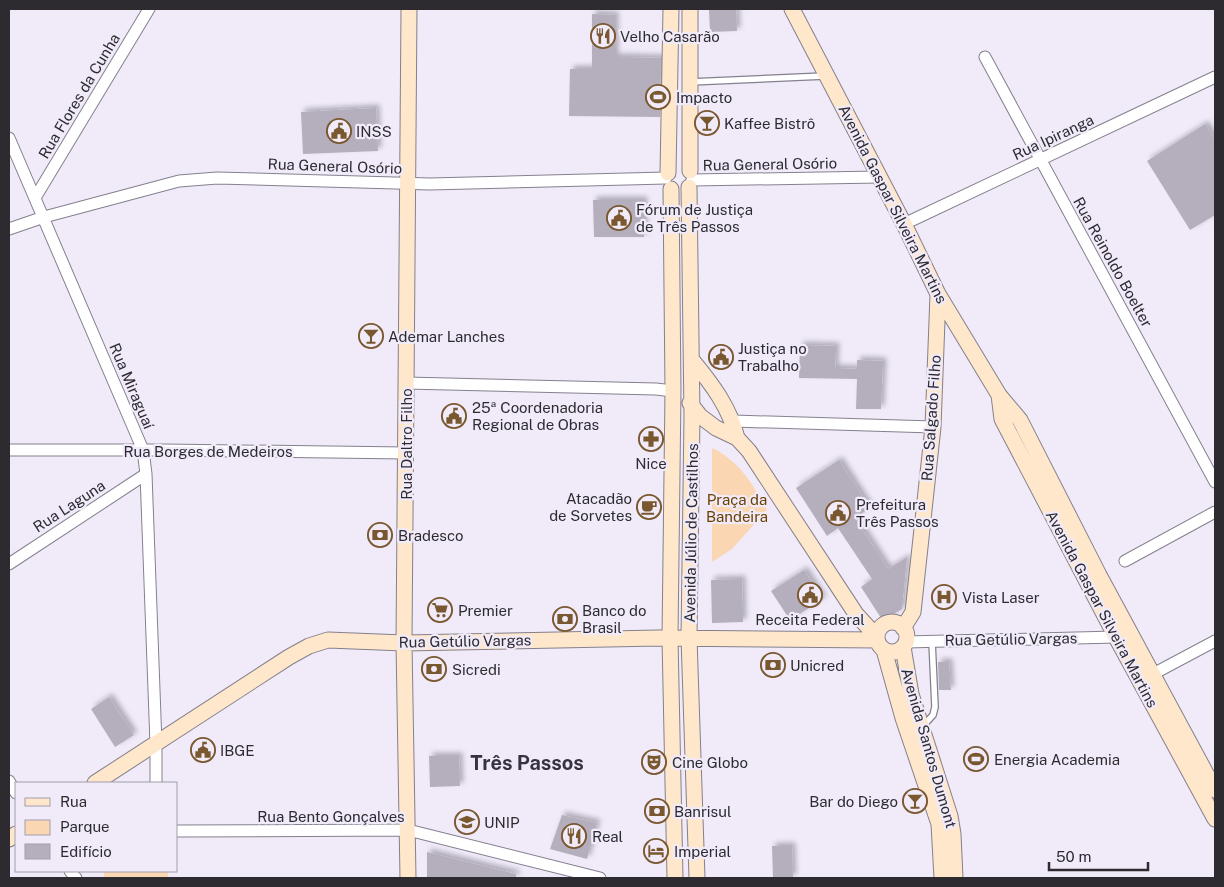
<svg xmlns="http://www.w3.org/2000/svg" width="1224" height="887" font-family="'Public Sans',sans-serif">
<defs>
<filter id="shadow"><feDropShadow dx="3.5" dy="-3.5" stdDeviation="2.5" flood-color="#0004"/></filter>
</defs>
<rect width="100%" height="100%" fill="#f0eaf9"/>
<path fill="#fad7b2" d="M 712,448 C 740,461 753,485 767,510 L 732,549 L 712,562 Z
M 104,871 L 168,871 L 168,878 L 104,878 Z"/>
<path fill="#b5afbd" filter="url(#shadow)" d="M 709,9 L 736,9 L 737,31 L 710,32 Z
M 592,14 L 615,15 L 615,57 L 661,58 L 660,117 L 569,116 L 570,69 L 592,69 Z
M 376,108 L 378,151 L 303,154 L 301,112 Z
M 1205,124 L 1215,140 L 1215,215 L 1190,230 L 1147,161 Z
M 593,200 L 644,200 L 644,237 L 594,237 Z
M 800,345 L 836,346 L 835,368 L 857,369 L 857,360 L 883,361 L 881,409 L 856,409 L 857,379 L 799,378 Z
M 839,460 L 870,508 L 855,518 L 888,569 L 907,557 L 902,609 L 883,621 L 861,587 L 872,579 L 838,528 L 827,536 L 796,488 Z
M 804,570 L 823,599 L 790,620 L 771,591 Z
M 742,579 L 743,622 L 712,623 L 711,580 Z
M 938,662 L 949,662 L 951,690 L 939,690 Z
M 109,697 L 134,735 L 115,747 L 91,709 Z
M 429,756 L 459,756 L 460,786 L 430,787 Z
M 562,815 L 597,823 L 587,859 L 550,849 Z
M 772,846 L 792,846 L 793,878 L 773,878 Z
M 427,852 L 516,874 L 516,878 L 427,878 Z"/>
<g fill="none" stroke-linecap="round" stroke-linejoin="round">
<defs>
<path id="lane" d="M 690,82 L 825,76
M 923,726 L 933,715 L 935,707 L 932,641"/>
<path id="street" d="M 985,57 L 1215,482
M 9,138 L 143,450 L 146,474 L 156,744 L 156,783
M 692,180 L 879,177
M 35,198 L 149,9
M 904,224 L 1215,77
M 9,229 L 44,217 L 179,181 L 217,178 L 430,184 L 666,178
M 406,383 L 656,389 L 673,391
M 733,421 L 933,427
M 9,450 L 164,450 L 406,453
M 1125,561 L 1215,512
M 9,564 L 146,474
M 906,642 L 1116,637
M 1153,674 L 1215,641
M 9,781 L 16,793
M 176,831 L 408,830 L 600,878
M 70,871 L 76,878"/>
<path id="secondary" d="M 792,9 L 904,224 L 938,294 L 999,395 L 1020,420 L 1099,575 L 1215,790
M 690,171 L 690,9
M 668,173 L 671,9
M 689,187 L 692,415 L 689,638 L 697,878
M 671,189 L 673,391 L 670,638 L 675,878
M 692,360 C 712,384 730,408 737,438
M 999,395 L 1002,419 L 1116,637 L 1215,819
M 690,403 L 700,416 L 716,428 L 737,438 L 749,451 L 856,614 L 877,637
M877 637a15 15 0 1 1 30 0a15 15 0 1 1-30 0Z
M 903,628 L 913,612 L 933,427 L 938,294
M 903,647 L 911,694 L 950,816 L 953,834 L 955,878
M 884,650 L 903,718 L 939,824 L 942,878
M 95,783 L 289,657 L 309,646 L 328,640 L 404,643 L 658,638 L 877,640
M 9,839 L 16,834
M 408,878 L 404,643 L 409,9"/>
</defs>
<use href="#lane" stroke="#85808d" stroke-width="8"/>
<use href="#street" stroke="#85808d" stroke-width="13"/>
<use href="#secondary" stroke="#85808d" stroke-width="17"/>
<use href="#lane" stroke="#fff" stroke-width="5.5"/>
<use href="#street" stroke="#fff" stroke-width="11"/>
<use href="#secondary" stroke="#fee7ca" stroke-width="15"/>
</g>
<defs>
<symbol id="restaurant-ring" viewBox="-11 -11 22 22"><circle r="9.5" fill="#f0eaf9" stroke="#79572f" stroke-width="1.5"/><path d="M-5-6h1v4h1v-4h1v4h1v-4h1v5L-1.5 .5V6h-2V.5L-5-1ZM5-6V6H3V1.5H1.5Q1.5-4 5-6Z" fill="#79572f"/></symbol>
<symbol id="stadium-ring" viewBox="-11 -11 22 22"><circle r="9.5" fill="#f0eaf9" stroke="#79572f" stroke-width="1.5"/><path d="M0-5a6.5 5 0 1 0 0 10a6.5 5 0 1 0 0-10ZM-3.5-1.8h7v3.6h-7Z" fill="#79572f"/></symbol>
<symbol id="bar-ring" viewBox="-11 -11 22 22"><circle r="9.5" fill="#f0eaf9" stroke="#79572f" stroke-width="1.5"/><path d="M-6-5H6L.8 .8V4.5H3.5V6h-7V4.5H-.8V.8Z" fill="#79572f"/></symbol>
<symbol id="civic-ring" viewBox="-11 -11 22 22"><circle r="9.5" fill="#f0eaf9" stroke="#79572f" stroke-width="1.5"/><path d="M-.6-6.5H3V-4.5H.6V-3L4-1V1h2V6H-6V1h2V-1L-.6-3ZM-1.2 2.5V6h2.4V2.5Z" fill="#79572f"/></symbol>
<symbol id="pharmacy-ring" viewBox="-11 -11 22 22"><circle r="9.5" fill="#f0eaf9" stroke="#79572f" stroke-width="1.5"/><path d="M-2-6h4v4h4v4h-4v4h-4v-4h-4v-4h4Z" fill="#79572f"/></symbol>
<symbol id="cafe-ring" viewBox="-11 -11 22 22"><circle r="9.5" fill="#f0eaf9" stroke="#79572f" stroke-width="1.5"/><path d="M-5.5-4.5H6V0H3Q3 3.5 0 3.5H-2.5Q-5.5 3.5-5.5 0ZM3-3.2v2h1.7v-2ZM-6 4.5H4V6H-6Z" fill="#79572f"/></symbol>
<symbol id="bank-ring" viewBox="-11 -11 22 22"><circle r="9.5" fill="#f0eaf9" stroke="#79572f" stroke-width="1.5"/><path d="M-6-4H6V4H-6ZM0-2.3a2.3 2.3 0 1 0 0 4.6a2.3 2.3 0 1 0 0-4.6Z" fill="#79572f"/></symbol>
<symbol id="hospital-ring" viewBox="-11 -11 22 22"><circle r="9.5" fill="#f0eaf9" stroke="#79572f" stroke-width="1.5"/><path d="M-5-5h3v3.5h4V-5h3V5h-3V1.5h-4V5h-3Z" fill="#79572f"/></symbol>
<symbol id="supermarket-ring" viewBox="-11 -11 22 22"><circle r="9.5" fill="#f0eaf9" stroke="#79572f" stroke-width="1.5"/><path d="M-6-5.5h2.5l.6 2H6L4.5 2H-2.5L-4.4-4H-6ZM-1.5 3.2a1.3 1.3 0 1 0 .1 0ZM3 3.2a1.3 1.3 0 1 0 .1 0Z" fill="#79572f"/></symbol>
<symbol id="theatre-ring" viewBox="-11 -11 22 22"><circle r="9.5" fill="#f0eaf9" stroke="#79572f" stroke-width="1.5"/><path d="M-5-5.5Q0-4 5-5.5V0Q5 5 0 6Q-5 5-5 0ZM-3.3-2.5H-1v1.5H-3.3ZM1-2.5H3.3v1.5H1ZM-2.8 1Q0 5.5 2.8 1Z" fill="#79572f"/></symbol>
<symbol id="university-ring" viewBox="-11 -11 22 22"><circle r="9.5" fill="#f0eaf9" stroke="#79572f" stroke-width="1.5"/><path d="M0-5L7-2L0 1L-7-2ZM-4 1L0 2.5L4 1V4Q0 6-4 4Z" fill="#79572f"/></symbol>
<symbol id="hotel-ring" viewBox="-11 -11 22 22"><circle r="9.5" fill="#f0eaf9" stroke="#79572f" stroke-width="1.5"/><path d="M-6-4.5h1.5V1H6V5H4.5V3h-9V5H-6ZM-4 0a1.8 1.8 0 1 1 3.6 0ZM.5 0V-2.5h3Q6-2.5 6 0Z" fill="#79572f"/></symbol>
</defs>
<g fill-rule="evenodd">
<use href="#restaurant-ring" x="589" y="22" width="28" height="28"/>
<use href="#stadium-ring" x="644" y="83" width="28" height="28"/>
<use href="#bar-ring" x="693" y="109" width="28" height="28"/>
<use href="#civic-ring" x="325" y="117" width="28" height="28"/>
<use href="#civic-ring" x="605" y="204" width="28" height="28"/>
<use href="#bar-ring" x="357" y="322" width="28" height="28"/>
<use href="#civic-ring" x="707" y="343" width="28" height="28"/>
<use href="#civic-ring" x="440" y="402" width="28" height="28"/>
<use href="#pharmacy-ring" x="637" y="425" width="28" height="28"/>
<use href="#cafe-ring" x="635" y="493" width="28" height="28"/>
<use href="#civic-ring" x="824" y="499" width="28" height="28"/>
<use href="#bank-ring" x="366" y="521" width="28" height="28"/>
<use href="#civic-ring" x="796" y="581" width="28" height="28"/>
<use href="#hospital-ring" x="930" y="583" width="28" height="28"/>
<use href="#supermarket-ring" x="426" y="596" width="28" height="28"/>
<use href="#bank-ring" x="551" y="605" width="28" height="28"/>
<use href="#bank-ring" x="759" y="651" width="28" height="28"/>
<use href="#bank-ring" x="420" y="655" width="28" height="28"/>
<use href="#civic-ring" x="189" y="736" width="28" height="28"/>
<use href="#stadium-ring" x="962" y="745" width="28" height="28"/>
<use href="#theatre-ring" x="640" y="748" width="28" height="28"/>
<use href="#bar-ring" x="901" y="787" width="28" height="28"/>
<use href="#bank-ring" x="643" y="797" width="28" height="28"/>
<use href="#university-ring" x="453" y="808" width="28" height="28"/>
<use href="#restaurant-ring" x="560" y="822" width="28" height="28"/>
<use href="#hotel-ring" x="642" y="837" width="28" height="28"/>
</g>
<g text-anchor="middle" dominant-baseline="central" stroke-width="4.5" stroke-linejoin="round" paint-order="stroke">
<g font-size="15" fill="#2d2b30" stroke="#f0eaf9" text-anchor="start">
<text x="620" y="36">Velho Casarão</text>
<text x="676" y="97">Impacto</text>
<text x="724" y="123">Kaffee Bistrô</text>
<text x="356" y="131">INSS</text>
<text x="636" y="209">Fórum de Justiça<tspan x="636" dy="17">de Três Passos</tspan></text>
<text x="388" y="336">Ademar Lanches</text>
<text x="738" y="348">Justiça no<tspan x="738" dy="17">Trabalho</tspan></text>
<text x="472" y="407">25ª Coordenadoria<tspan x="472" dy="17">Regional de Obras</tspan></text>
<text x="651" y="463" text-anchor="middle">Nice</text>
<text x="632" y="498" text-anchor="end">Atacadão<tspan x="632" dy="17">de Sorvetes</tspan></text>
<text x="856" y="504">Prefeitura<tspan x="856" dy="17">Três Passos</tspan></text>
<text x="398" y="535">Bradesco</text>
<text x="962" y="597">Vista Laser</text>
<text x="458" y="610">Premier</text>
<text x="582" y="610">Banco do<tspan x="582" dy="17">Brasil</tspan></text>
<text x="810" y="619" text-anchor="middle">Receita Federal</text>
<text x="790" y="665">Unicred</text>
<text x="452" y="669">Sicredi</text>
<text x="220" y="750">IBGE</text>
<text x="994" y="759">Energia Academia</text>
<text x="672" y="762">Cine Globo</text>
<text x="898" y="801" text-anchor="end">Bar do Diego</text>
<text x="674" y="811">Banrisul</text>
<text x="484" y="822">UNIP</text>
<text x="592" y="836">Real</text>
<text x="674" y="851">Imperial</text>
</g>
<g font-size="15" fill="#2d2b30" stroke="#f0eaf9">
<text transform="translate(79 96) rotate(-59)">Rua Flores da Cunha</text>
<text transform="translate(1053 137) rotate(-25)">Rua Ipiranga</text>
<text transform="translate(770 164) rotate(-1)">Rua General Osório</text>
<text transform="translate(335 166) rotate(2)">Rua General Osório</text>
<text transform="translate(893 204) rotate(63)">Avenida Gaspar Silveira Martins</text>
<text transform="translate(1113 262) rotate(61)">Rua Reinoldo Boelter</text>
<text transform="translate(132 386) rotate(67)">Rua Miraguaí</text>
<text transform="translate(931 418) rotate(-86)">Rua Salgado Filho</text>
<text transform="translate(406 444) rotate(-90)">Rua Daltro Filho</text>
<text x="208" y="451">Rua Borges de Medeiros</text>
<text transform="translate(69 506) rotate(-33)">Rua Laguna</text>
<text transform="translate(691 533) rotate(-89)">Avenida Júlio de Castilhos</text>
<text transform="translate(1102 609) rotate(62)">Avenida Gaspar Silveira Martins</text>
<text transform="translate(1011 639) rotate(-1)">Rua Getúlio Vargas</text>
<text transform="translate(465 641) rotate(-1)">Rua Getúlio Vargas</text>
<text transform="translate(929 748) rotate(74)">Avenida Santos Dumont</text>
<text x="331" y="816">Rua Bento Gonçalves</text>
</g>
<g font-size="15" fill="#6a4102" stroke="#f0eaf9">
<text x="737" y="499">Praça da<tspan x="737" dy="17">Bandeira</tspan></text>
</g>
<g font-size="20" font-weight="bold" fill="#37333e" stroke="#f0eaf9">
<text x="527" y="763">Três Passos</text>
</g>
</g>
<rect width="1224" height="887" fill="none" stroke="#2d2b30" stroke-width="20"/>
<rect x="15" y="782" width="162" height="90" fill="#f0eaf9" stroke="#a29ea9"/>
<rect x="25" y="798" width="25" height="8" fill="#fee7ca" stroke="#a29ea9"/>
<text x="60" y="807" font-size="15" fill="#2d2b30">Rua</text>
<rect x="25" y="820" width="25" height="15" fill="#fad7b2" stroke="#a29ea9"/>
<text x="60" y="832" font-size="15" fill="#2d2b30">Parque</text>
<rect x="25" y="844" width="25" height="15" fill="#b5afbd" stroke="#a29ea9"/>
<text x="60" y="857" font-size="15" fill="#2d2b30">Edifício</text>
<path d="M1049 862v8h99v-8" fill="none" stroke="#2d2b30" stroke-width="2.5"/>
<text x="1056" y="862" font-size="15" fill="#2d2b30" stroke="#f0eaf9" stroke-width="4" paint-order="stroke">50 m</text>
</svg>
